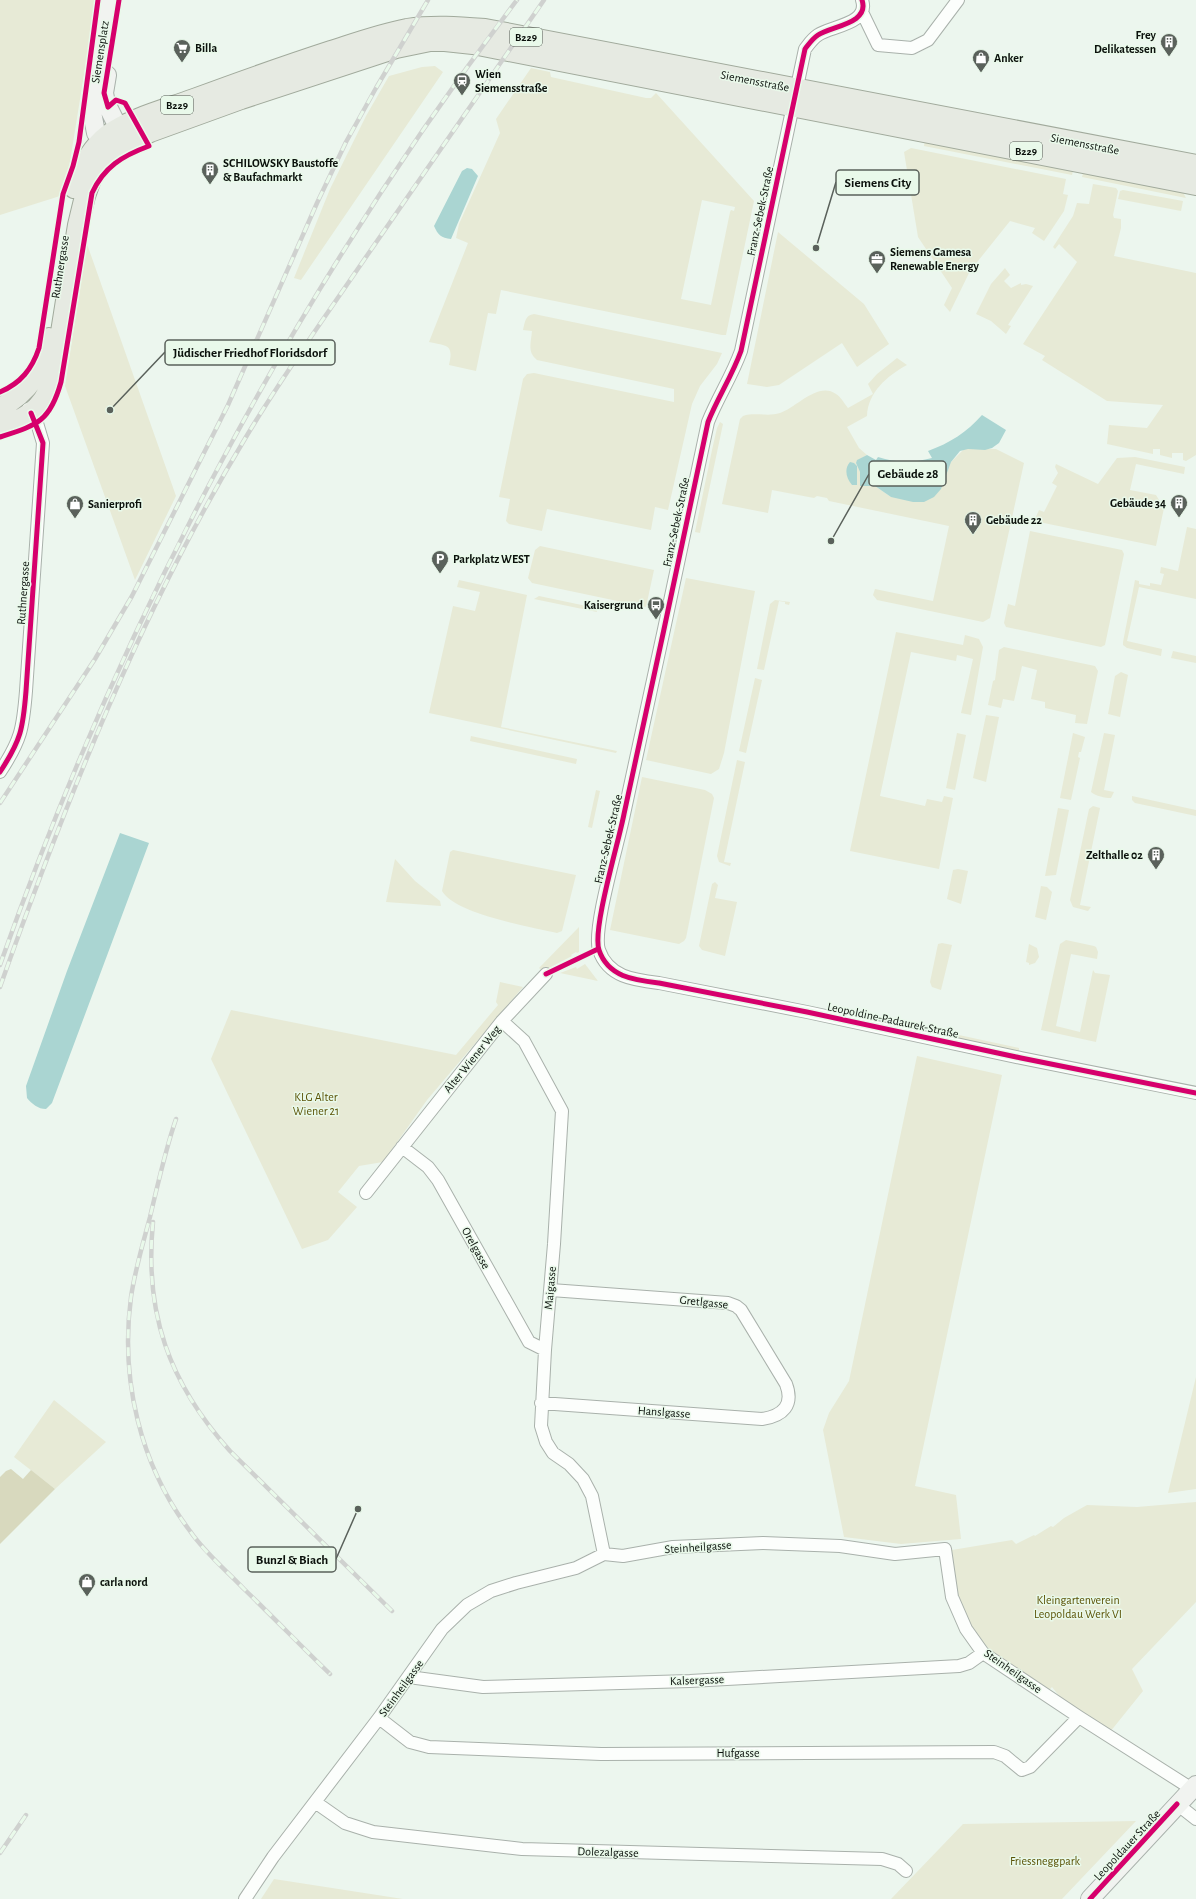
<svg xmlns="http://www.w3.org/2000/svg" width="1196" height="1899" font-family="'Alegreya Sans',sans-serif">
<rect width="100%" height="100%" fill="#ecf6ee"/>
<path fill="#e7ead6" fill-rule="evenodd" d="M 0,0 L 96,0 L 68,174 L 60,196 L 0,215 Z
M 435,66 L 443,72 L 301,280 L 294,278 L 330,189 L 366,116 L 389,76 L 422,67 Z
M 531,68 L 550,72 L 551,77 L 646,98 L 651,98 L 656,93 L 754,201 L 726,335 L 722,335 L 501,290 L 496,314 L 488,313 L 476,371 L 449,365 C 454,344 447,346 429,342 L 468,243 L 456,238 L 459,224 L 500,133 L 496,119 ZM 702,200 L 735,207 L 734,211 L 731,210 L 730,212 L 711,305 L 681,299 Z
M 925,139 L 1073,171 L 1072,175 L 924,146 Z
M 911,148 L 1066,179 L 1063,194 L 1068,195 L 1064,211 L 1044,241 L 1032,233 L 1035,228 L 1010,221 L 970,271 L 950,312 L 944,305 L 952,288 L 918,237 L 904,152 Z
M 1083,173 L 1183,192 L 1186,198 L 1082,177 Z
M 1093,184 L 1116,188 L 1118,191 L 1113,215 L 1114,218 L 1121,219 L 1121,228 L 1114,256 L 1196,273 L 1196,455 L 1186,461 L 1183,460 L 1183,453 L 1172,453 L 1172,458 L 1160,455 L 1160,449 L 1153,449 L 1153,454 L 1107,444 L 1109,425 L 1147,428 L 1163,405 L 1107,401 L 1042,360 L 1045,356 L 1023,344 L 1077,262 L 1059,244 L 1055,249 L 1053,247 L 1073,216 L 1077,203 L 1089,204 Z
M 1123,190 L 1183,201 L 1181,211 L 1118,199 L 1120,191 Z
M 778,232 L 864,304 L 889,344 L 857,367 L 842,343 L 779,385 L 767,387 L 747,384 Z
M 87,244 L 176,496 L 135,580 L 65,386 Z
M 1005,268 L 1010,275 L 1004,281 L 1011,288 L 1021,283 L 1021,285 L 1026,284 L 1033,286 L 1008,325 L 1011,326 L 1006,334 L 991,321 L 976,314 L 991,284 Z
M 534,314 L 722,353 L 717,364 L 700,386 L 692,404 L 668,510 L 655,507 L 651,530 L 547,509 L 542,531 L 509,524 L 506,521 L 510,499 L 499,497 L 523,379 L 527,374 L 534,373 L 674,402 L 674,389 L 537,360 C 527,352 531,343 532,331 L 523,330 C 525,322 525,315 534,314 Z
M 897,358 L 907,365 C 887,376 868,392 867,416 L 847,427 L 859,448 L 867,455 L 858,460 L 856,463 L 860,472 L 860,486 L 875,486 L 891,497 L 951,462 L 964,449 L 996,449 L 1024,463 L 990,618 L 983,622 L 877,600 L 873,595 L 875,589 L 933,601 L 949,526 L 829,501 L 827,498 L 817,496 L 814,498 L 772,490 L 768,513 L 722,504 L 740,419 L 743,416 C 755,412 768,417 780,413 C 796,408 818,381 836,394 C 841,397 844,403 848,408 L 873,394 L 868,384 L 877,374 Z
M 720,422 L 723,424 L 700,533 L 695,532 L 712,450 L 717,428 Z
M 1135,457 L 1185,467 L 1184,474 L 1136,464 L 1130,490 L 1156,495 L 1164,508 L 1156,546 L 1034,521 L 1039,510 L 1044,512 L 1057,486 L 1052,483 L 1058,473 L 1055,467 L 1056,464 L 1098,484 L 1117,458 Z
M 1187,527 L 1196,529 L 1196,599 L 1139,587 L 1127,641 L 1162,649 L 1161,656 L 1127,648 L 1123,645 L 1123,642 L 1135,580 L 1139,581 L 1139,584 L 1150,586 L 1150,583 L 1161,585 L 1164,574 L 1160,573 L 1161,567 L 1178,571 Z
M 1030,531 L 1122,550 L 1124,554 L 1105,645 L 1101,647 L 1006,627 L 1004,623 L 1008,604 L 1015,606 Z
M 540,546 L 654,570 L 646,607 L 532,583 L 528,578 L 535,550 Z
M 686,578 L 755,591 L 724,753 L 719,769 L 711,774 L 646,760 Z
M 459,580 L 527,595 L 501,727 L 617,751 L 616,753 L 429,713 L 453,606 L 475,611 L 480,592 L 457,587 Z
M 539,596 L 596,608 L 597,612 L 534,599 Z
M 775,600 L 790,602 L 789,605 L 785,604 L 785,602 L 779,601 L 764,670 L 757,669 L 770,604 Z
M 896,632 L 963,645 L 965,635 L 979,639 L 983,647 L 971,715 L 961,713 L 973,659 L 957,655 L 956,661 L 911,652 L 880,796 L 925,806 L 927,799 L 942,802 L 944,796 L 953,798 L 939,869 L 850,851 Z
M 1004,647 L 1095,666 L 1098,671 L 1087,724 L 1075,723 L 1076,715 L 1045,708 L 1045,702 L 1031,699 L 1037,670 L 1022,666 L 1014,701 L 1003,699 L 1001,708 L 988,705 L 993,681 L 995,680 L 999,650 Z
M 1173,651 L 1196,656 L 1196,663 L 1171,658 Z
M 1121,672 L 1128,675 L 1120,717 L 1108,714 L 1115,676 Z
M 755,678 L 762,680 L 746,753 L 739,751 Z
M 986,715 L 999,717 L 986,782 L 973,778 Z
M 957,733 L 966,735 L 955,790 L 946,788 Z
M 1073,733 L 1085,737 L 1081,752 L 1079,752 L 1078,757 L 1080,758 L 1071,800 L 1060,798 Z
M 1104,733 L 1115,735 L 1104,790 L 1114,792 L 1111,798 C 1105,798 1096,796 1091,792 Z
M 471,736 L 577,759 L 576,764 L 470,741 Z
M 737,760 L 745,762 L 724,862 L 731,863 L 730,866 L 719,862 L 717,856 Z
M 642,777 L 705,790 L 712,794 L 714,798 L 686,938 L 684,941 L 679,944 L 610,930 Z
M 596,790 L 600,791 L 592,828 L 588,827 Z
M 1132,796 L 1196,810 L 1196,816 L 1135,803 L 1132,800 Z
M 1093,806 L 1100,808 L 1080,905 L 1091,907 L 1088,911 L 1073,907 L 1070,900 L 1089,809 Z
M 1058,808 L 1069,810 L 1056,875 L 1045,876 Z
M 453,850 L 576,875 L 562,931 L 557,933 C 531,927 455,914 442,891 L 450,852 Z
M 395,859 L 415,881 L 440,901 L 441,906 L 386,902 Z
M 958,869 L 968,871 L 961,904 L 947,899 L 953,870 Z
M 715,882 L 718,885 L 715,898 L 737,902 L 725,956 L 702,950 L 699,946 L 712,884 Z
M 1041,886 L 1047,887 L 1052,892 L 1046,920 L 1035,917 Z
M 579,927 L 579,952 L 577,953 L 576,952 L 571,955 L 572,956 L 543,971 L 539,968 Z
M 1066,940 L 1094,946 L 1096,947 L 1098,952 L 1097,959 L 1071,954 L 1056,1026 L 1080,1032 L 1093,970 L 1095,973 L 1110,975 L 1096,1042 L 1041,1030 L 1060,944 Z
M 942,943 L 952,945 L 941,990 L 932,987 L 930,982 L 938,944 Z
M 1029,944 L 1037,948 L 1039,957 L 1035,963 L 1029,965 L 1029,963 L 1026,962 Z
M 585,964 L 598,981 L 560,973 L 576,967 L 577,969 Z
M 500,982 L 523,987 L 427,1100 L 383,1162 L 359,1166 L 338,1192 L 357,1207 L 328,1240 L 302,1249 L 211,1059 L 231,1010 L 456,1055 L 498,1005 L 496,1002 Z
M 945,1032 L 1019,1048 L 1019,1051 L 945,1036 Z
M 917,1056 L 1002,1075 L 915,1486 L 956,1495 L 961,1539 L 901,1544 L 844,1537 L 823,1430 L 829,1413 L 849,1381 Z
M 1196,1377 L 1196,1489 L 1168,1493 Z
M 54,1400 L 106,1442 L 55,1489 L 14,1457 Z
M 1196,1502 L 1196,1602 L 1132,1669 L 1143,1691 L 1110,1732 L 1060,1697 L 1052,1687 L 1047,1692 C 1012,1667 967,1642 957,1596 C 954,1581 953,1565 952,1550 L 1012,1540 L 1016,1544 L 1034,1535 L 1035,1536 L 1051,1526 L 1053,1527 L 1064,1518 L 1087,1505 L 1137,1507 Z
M 1136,1821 L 1062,1899 L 891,1899 L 963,1824 Z
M 274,1879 L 403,1899 L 261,1899 Z"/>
<path fill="#d8d9be" d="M 11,1469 L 23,1479 L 31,1470 L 55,1489 L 0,1544 L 0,1477 L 6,1471 Z"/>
<path fill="#aad5d2" d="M 467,168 L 472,169 L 478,176 L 451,239 C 441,238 438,235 434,226 L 462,171 Z
M 982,415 L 1006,430 L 999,443 L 992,448 L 985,450 L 968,449 L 960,451 L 951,462 L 941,489 L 934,497 L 924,502 L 913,502 L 891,497 L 875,486 L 860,486 L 860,472 L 856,463 L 857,460 L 867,455 L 876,460 L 878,457 C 896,463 913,463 932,458 L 928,451 C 950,443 967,432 982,415 Z
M 850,462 L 854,463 L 857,466 L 857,485 L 852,485 C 846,478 844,469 850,462 Z
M 120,833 L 149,843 L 52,1103 L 46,1109 C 38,1109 32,1104 27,1098 L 26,1086 L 67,971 Z"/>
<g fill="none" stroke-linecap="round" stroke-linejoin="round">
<defs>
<path id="minor" d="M 862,0 C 870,24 831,26 818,35 C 812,39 809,44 805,49 L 741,351 C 732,376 718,397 708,422 C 680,552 653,684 624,814 C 619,841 592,929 599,950 C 608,977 634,980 659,983 L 807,1012 L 1021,1058 L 1196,1093
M 862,12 L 878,45 L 912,48 L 928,40 L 958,0
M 0,772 C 21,740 23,729 26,691 L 43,443 L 37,423 L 28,409
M 502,1021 L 524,1041 L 562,1111 L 554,1244 L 545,1350 L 541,1426 L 546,1442 L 553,1453 L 569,1464 L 583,1479 L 592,1496 L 604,1554
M 402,1147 L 428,1167 L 438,1180 L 529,1342 L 545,1350
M 366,1193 L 502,1021 L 546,974
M 541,1403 L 762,1419 C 783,1416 794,1405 786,1384 L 741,1310 L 736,1306 L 728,1303 L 551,1290
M 409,1677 L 483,1687 L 690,1681 L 959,1666 L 969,1663 L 983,1653
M 379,1718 L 410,1742 L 429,1747 L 601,1754 L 994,1752 L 1005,1756 L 1022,1770 L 1030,1767 L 1079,1717
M 315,1802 L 345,1823 L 373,1832 L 522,1849 L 882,1859 L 898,1864 L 906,1871
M 1177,1804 L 1196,1819
M 245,1899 L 273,1857 L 379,1718 L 442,1629 L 467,1605 L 491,1591 L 516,1583 L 576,1568 L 604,1554 L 623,1556 L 673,1547 L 763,1543 L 840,1546 L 895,1554 L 945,1549 L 952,1597 L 966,1629 L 983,1653 L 1079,1717 L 1192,1789"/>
<path id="secondary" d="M 108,0 L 92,112 L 96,133 L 110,151
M 107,75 L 104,93 L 106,103 L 125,141
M 1090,1899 L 1196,1785"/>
<path id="primary" d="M 74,188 C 81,168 91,148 108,135 C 131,118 167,109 194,99 C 240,82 285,66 331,51 C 356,43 381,34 407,29 C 433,25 459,27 485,29 L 1196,165
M 0,408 C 28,393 44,369 49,338
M 0,427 C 32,417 48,404 55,370 L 78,225 L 85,196 L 91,179 L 98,168 L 121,146 L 150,132 L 241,99 L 396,48 L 430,41 L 445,41 L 473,44 L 1196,185"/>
</defs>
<use href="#minor" stroke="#a9b1ab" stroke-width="14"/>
<use href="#secondary" stroke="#a9b1ab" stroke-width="20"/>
<use href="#primary" stroke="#a1aa9c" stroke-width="22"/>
<use href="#minor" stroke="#fcfefc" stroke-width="12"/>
<use href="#secondary" stroke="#f1f3f0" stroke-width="18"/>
<use href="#primary" stroke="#e6eae2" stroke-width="20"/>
<defs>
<path id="rail" d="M 0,803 L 95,659 L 132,596 L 228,405 L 317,203 L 346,142 L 376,88 L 428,0
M 0,965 C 122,619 295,292 517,0
M 0,987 C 67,798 142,609 246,437 C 283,375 325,317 366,257 C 425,171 485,86 544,0
M 176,1119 C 165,1151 158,1184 150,1217 C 143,1243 135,1270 131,1297 C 120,1379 140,1465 190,1531 C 205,1553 226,1570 244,1589 C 273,1617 301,1646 330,1674
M 153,1222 C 144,1313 169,1383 230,1451 L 392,1611
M 0,1853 L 26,1815"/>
</defs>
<use href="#rail" stroke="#cfd1cf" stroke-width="4.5"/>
<use href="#rail" stroke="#e9f9ea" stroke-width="3" stroke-dasharray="9" stroke-linecap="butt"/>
<defs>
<path id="cycleway" d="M 862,0 C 870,24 831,26 818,35 C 812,39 809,44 805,49 L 741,351 C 732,376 718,397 708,422 C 680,552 653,684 624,814 C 619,841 592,929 599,950 C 608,977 634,980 659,983 L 807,1012 L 1021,1058 L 1196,1093
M 0,392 C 21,383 32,369 39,348 L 63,194 L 73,166 L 79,142 L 98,0
M 0,437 C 37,425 50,422 61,382 L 92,193 C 104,167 122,156 149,146 L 125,103 L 116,100 L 108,107 L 104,93 L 119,0
M 0,772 C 21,740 23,729 26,691 L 43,443 L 31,413
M 546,974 L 598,949
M 1090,1899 L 1177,1804"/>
</defs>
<use href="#cycleway" stroke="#e9f9ea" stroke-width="8"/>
<use href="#cycleway" stroke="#d6006c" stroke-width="5"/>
</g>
<defs>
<symbol id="building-pin" viewBox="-11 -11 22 30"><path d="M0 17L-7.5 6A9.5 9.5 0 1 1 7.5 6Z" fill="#5a615b" stroke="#e9f9ea"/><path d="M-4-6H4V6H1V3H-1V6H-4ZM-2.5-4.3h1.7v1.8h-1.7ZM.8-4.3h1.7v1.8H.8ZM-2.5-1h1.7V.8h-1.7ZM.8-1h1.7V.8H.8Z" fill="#fff"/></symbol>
<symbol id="supermarket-pin" viewBox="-11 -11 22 30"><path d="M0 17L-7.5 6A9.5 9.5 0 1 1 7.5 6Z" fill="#5a615b" stroke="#e9f9ea"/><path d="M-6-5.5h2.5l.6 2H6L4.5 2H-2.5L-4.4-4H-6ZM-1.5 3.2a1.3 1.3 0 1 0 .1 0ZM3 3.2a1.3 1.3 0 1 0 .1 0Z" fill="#fff"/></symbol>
<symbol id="shop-pin" viewBox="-11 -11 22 30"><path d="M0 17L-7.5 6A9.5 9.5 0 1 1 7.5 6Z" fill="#5a615b" stroke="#e9f9ea"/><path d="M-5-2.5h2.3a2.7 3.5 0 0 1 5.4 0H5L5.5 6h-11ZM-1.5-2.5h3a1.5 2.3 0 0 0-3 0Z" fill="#fff"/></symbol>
<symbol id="station-pin" viewBox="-11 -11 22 30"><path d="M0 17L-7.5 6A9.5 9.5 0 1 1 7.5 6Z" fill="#5a615b" stroke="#e9f9ea"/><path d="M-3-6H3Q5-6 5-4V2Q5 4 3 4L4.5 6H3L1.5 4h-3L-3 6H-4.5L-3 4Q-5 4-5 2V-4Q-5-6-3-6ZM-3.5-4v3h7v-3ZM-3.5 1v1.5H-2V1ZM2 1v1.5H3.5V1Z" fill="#fff"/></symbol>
<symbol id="office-pin" viewBox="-11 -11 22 30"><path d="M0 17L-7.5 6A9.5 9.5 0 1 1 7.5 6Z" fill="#5a615b" stroke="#e9f9ea"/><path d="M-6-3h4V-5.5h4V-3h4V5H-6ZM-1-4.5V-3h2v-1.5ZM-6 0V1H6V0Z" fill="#fff"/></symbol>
<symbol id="parking-pin" viewBox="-11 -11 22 30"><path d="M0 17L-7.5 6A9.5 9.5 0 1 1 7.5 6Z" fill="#5a615b" stroke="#e9f9ea"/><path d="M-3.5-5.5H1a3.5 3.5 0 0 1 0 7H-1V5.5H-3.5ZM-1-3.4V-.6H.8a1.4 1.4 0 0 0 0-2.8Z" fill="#fff"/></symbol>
<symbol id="bus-pin" viewBox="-11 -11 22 30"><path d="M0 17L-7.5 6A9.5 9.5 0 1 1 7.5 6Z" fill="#5a615b" stroke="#e9f9ea"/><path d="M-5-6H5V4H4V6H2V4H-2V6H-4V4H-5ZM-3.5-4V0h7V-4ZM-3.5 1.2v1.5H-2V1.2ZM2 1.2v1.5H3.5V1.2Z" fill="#fff"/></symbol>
</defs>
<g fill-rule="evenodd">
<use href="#building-pin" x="1159" y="32" width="20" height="27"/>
<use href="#supermarket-pin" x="172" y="38" width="20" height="27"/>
<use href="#shop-pin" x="971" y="48" width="20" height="27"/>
<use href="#station-pin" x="452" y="71" width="20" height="27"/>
<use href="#building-pin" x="200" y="160" width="20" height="27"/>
<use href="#office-pin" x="867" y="249" width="20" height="27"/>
<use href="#building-pin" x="1169" y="493" width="20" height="27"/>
<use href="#shop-pin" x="65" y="494" width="20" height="27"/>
<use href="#building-pin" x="963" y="510" width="20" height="27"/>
<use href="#parking-pin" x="430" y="549" width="20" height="27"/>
<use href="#bus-pin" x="646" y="595" width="20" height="27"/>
<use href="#building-pin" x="1146" y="845" width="20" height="27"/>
<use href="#shop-pin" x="77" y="1572" width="20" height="27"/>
</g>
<g text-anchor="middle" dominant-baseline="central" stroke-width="3" stroke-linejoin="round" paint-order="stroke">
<g fill="#e9f9ea" stroke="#4e574f" stroke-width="1">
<rect x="510" y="28" width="32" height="18" rx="3"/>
<rect x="161" y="96" width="32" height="18" rx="3"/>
<rect x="1010" y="142" width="32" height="18" rx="3"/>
</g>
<g font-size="11" font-weight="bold" fill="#0b110c">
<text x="526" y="37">B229</text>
<text x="177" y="105">B229</text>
<text x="1026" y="151">B229</text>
</g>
<g font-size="12" font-weight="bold" fill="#0b110c" stroke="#e9f9ea" text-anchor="start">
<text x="1156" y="35" text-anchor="end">Frey<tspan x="1156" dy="14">Delikatessen</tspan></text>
<text x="195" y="48">Billa</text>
<text x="994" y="58">Anker</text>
<text x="475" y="74">Wien<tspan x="475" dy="14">Siemensstraße</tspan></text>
<text x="223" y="163">SCHILOWSKY Baustoffe<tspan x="223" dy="14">&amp; Baufachmarkt</tspan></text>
<text x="890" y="252">Siemens Gamesa<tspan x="890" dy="14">Renewable Energy</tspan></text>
<text x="1166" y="503" text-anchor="end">Gebäude 34</text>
<text x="88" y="504">Sanierprofi</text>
<text x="986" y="520">Gebäude 22</text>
<text x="453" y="559">Parkplatz WEST</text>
<text x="643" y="605" text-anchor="end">Kaisergrund</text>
<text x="1143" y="855" text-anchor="end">Zelthalle 02</text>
<text x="100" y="1582">carla nord</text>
</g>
<g font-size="12" fill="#0b110c" stroke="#e9f9ea">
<text transform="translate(100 52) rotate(-81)">Siemensplatz</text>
<text transform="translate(755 81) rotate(11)">Siemensstraße</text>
<text transform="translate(1085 144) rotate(11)">Siemensstraße</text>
<text transform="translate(760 211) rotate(-78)">Franz-Sebek-Straße</text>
<text transform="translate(60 267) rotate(-81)">Ruthnergasse</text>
<text transform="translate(676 522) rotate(-78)">Franz-Sebek-Straße</text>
<text transform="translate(23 593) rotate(-86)">Ruthnergasse</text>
<text transform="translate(608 839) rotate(-77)">Franz-Sebek-Straße</text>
<text transform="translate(893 1020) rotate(12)">Leopoldine-Padaurek-Straße</text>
<text transform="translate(472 1059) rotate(-51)">Alter Wiener Weg</text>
<text transform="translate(476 1248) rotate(61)">Orelgasse</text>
<text transform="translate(550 1288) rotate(-85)">Maigasse</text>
<text transform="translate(704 1302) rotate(6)">Gretlgasse</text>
<text transform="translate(664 1412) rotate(4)">Hanslgasse</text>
<text transform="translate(698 1547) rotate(-4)">Steinheilgasse</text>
<text transform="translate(1013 1671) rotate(35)">Steinheilgasse</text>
<text transform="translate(697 1680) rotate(-2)">Kalsergasse</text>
<text transform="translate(401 1688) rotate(-54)">Steinheilgasse</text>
<text x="738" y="1753">Hufgasse</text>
<text transform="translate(1127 1845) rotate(-47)">Leopoldauer Straße</text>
<text transform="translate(608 1852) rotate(2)">Dolezalgasse</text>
</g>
<g font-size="12" fill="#5b5306" stroke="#e9f9ea">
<text x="316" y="1097">KLG Alter<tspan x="316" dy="14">Wiener 21</tspan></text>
<text x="1078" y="1600">Kleingartenverein<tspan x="1078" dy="14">Leopoldau Werk VI</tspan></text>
<text x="1045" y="1861">Friessneggpark</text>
</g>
</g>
<path fill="none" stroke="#5a615b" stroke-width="1.5" d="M816 248L836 182M110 410L165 352M831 541L869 474M358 1509L336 1559"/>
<g fill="#5a615b" stroke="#e9f9ea" stroke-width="1.5">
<circle cx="816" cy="248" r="4"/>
<circle cx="110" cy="410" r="4"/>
<circle cx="831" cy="541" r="4"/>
<circle cx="358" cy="1509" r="4"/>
</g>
<g fill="#e9f9ea" stroke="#5a615b" stroke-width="1.5">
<rect x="836" y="170" width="83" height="25" rx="4"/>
<rect x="165" y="340" width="170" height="25" rx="4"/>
<rect x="869" y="461" width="77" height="25" rx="4"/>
<rect x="248" y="1547" width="88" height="25" rx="4"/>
</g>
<g font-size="13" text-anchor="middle" font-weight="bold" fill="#0b110c">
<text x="878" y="187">Siemens City</text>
<text x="250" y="357">Jüdischer Friedhof Floridsdorf</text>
<text x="908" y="478">Gebäude 28</text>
<text x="292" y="1564">Bunzl &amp; Biach</text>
</g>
</svg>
